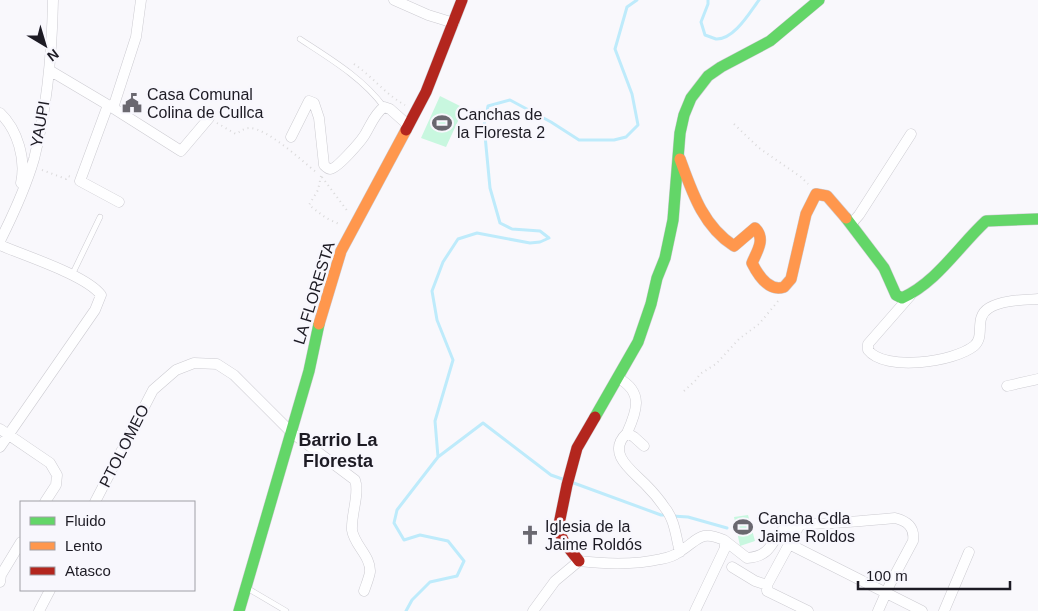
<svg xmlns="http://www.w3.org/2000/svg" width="1038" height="611" font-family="Helvetica,sans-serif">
<rect width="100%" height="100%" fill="#f9f8fc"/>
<path fill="#c8f7df" d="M 440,96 L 464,108 L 446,147 L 421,138 Z
M 748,515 L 755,541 L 740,546 L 734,517 Z"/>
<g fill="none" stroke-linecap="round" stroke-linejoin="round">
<path stroke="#beebfb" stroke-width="3" d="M 708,0 L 708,4 L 701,22 L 705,35 C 708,36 713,38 716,39 C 734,40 750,12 759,0
M 438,457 L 435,421 L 453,360 L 437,320 L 432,291 L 443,262 L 458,239 L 477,233 L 530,243 L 540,242 L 549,238 L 540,231 L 512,229 L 500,223 L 490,188 L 484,125 L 488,106 L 510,100 L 551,122 L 579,140 L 614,140 L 626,137 L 638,125 L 632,94 L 615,49 L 627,7 L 637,0
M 571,482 L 661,515 L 666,515
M 672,516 L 688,517 L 727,528
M 406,611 L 412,600 L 430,582 L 457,576 L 464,561 L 448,541 L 420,535 L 404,540 L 394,523 L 397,510 L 438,457 L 483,423 L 551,475 L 565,480"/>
<defs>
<path id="lane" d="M 300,39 C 329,58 363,78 384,107
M 72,275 L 100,217
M 247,588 L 286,611"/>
<path id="street" d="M 394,0 L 428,15 L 454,23
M 49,70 L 113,108 L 181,151 L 209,118
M 108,105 L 80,181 L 119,202
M 113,108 L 136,37 L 141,0
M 0,113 C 18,130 26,160 21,183
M 291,137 L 309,101 L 314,103 L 319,118 L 324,165 C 326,167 328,169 330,169 C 337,169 360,142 364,136 C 370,127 374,114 384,107 L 390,109 L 408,125
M 851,224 L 859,215 L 911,134
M 0,241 C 13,215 26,187 34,159 C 47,108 52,53 53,0
M 0,245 C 25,256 86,275 101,295 L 95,310 L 0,447
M 910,296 L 868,344 L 868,350 C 885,372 954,362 974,346 C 986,336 973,318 989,308 C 1002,300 1023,300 1038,299
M 618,378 C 644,392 637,411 627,433
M 1007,386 L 1038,379
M 0,429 L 50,463 L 57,475 L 56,485 L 45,502
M 644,446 L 634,437 L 627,433 C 606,453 631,470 645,484 C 652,491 659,499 665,508 C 675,520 676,538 680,552
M 95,502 L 153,390 L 176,370 L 194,363 L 217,364 L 234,375 L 291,432 L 355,480 C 360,493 351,514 352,530 C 354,545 371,556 370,572 C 369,578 366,585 364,591
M 799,526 L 767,585 L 767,591 L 808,611
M 724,540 L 747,558 C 777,556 770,533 789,527 C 802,523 818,524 832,523 C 853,522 874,520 895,518 C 907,521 915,527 913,541 L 890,584 L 878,611
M 789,544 L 922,611
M 732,567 L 755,581 L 767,585
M 0,582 L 1,575 L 21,542
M 39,611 L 50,590
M 533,611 L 555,581 L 579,561 C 605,564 635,565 661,559 C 667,558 674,556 679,552 C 698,541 699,529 724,540 L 725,548 L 695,611
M 944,611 L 969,552"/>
<path id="fast" d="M 846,218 L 884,268 L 896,295 L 902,298 C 937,282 958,247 986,221 L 1038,219
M 595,417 L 638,342 L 651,304 L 657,278 L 665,258 L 673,220 L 680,133 L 684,115 L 691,98 L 708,76 L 721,67 L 770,41 L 819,0
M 239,611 L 309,371 L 319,324"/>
<path id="slow" d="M 680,159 C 692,192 703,226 734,246 L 755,228 C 766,239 757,251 752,263 C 758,275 769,292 784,287 L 791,279 L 806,214 L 816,194 L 827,196 L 846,218
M 319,324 L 341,251 L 406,130"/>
<path id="jam" d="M 406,130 L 426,92 L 462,0
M 579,561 L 564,542 L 558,529 L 567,485 L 577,448 L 595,417"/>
</defs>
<use href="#lane" stroke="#cccbd1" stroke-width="6"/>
<use href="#street" stroke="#cccbd1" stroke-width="11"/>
<use href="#fast" stroke="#cccbd1" stroke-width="12"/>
<use href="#slow" stroke="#cccbd1" stroke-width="12"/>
<use href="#jam" stroke="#cccbd1" stroke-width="12"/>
<path stroke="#dad9da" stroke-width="2" stroke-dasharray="1 4" stroke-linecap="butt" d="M 354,64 C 372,76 386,95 405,105
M 217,123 L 236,134 C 241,131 244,128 250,128 C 268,129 301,160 316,172
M 734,124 L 759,148 L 801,177 L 808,184
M 42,170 L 66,179 L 68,176 L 71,177
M 321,176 L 318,190 L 309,205 L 326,218 L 341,225
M 322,177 L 349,213
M 684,391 L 696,380 L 700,374 L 716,364 L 739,339 L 759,324 L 779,300"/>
<use href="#lane" stroke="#fefeff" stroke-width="5"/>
<use href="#street" stroke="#fefeff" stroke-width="10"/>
<use href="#fast" stroke="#63d668" stroke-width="11"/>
<use href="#slow" stroke="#ff974d" stroke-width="11"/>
<use href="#jam" stroke="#b3261e" stroke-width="11"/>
</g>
<defs>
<symbol id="civic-bare" viewBox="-9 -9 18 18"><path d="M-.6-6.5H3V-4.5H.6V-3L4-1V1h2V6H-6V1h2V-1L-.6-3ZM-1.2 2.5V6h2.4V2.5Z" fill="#6a6870" stroke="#f8f7fd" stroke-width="2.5" paint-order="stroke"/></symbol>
<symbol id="stadium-bare" viewBox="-9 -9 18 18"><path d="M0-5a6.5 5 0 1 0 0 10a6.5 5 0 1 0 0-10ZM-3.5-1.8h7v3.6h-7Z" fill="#6a6870" stroke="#f8f7fd" stroke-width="2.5" paint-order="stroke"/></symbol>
<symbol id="church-bare" viewBox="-9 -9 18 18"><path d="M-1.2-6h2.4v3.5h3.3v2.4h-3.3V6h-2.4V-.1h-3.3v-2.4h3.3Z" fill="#6a6870" stroke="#f8f7fd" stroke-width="2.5" paint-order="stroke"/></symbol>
</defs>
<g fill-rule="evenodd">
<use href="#civic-bare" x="118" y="89" width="28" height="28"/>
<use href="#stadium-bare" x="428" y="109" width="28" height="28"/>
<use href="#stadium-bare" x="729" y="513" width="28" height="28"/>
<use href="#church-bare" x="516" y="521" width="28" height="28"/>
</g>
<g text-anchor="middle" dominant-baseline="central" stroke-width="5" stroke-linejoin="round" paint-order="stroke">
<g font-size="16" fill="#1d1b24" stroke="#f8f7fd" text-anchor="start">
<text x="147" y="94">Casa Comunal<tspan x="147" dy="18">Colina de Cullca</tspan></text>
<text x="457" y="114">Canchas de<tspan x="457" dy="18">la Floresta 2</tspan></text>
<text x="758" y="518">Cancha Cdla<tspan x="758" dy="18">Jaime Roldos</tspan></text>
<text x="545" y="526">Iglesia de la<tspan x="545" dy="18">Jaime Roldós</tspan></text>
</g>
<g font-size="16" fill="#1d1b24" stroke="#f8f7fd">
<text transform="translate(40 124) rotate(-80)">YAUPI</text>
<text transform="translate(314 293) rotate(-73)">LA FLORESTA</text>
<text transform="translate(124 446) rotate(-63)">PTOLOMEO</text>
</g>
<g font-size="18" font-weight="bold" fill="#1d1b24" stroke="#f8f7fd">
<text x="338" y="440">Barrio La<tspan x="338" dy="21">Floresta</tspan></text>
</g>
</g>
<rect x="20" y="501" width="175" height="90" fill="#f8f7fd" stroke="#a09fa6"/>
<rect x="30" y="517" width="25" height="8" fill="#63d668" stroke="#a09fa6"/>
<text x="65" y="526" font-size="15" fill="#1d1b24">Fluido</text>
<rect x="30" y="542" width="25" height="8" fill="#ff974d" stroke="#a09fa6"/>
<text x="65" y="551" font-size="15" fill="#1d1b24">Lento</text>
<rect x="30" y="567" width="25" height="8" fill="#b3261e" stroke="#a09fa6"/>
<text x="65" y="576" font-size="15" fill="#1d1b24">Atasco</text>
<g transform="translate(45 45) rotate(142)" stroke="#f8f7fd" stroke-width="4" paint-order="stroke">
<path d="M0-4L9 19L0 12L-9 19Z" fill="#1d1b24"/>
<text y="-8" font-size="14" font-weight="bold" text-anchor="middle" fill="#1d1b24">N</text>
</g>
<path d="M858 581v8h152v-8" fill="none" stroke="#1d1b24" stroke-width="2.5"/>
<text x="866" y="581" font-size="15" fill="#1d1b24" stroke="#f8f7fd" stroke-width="4" paint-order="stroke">100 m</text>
</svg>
